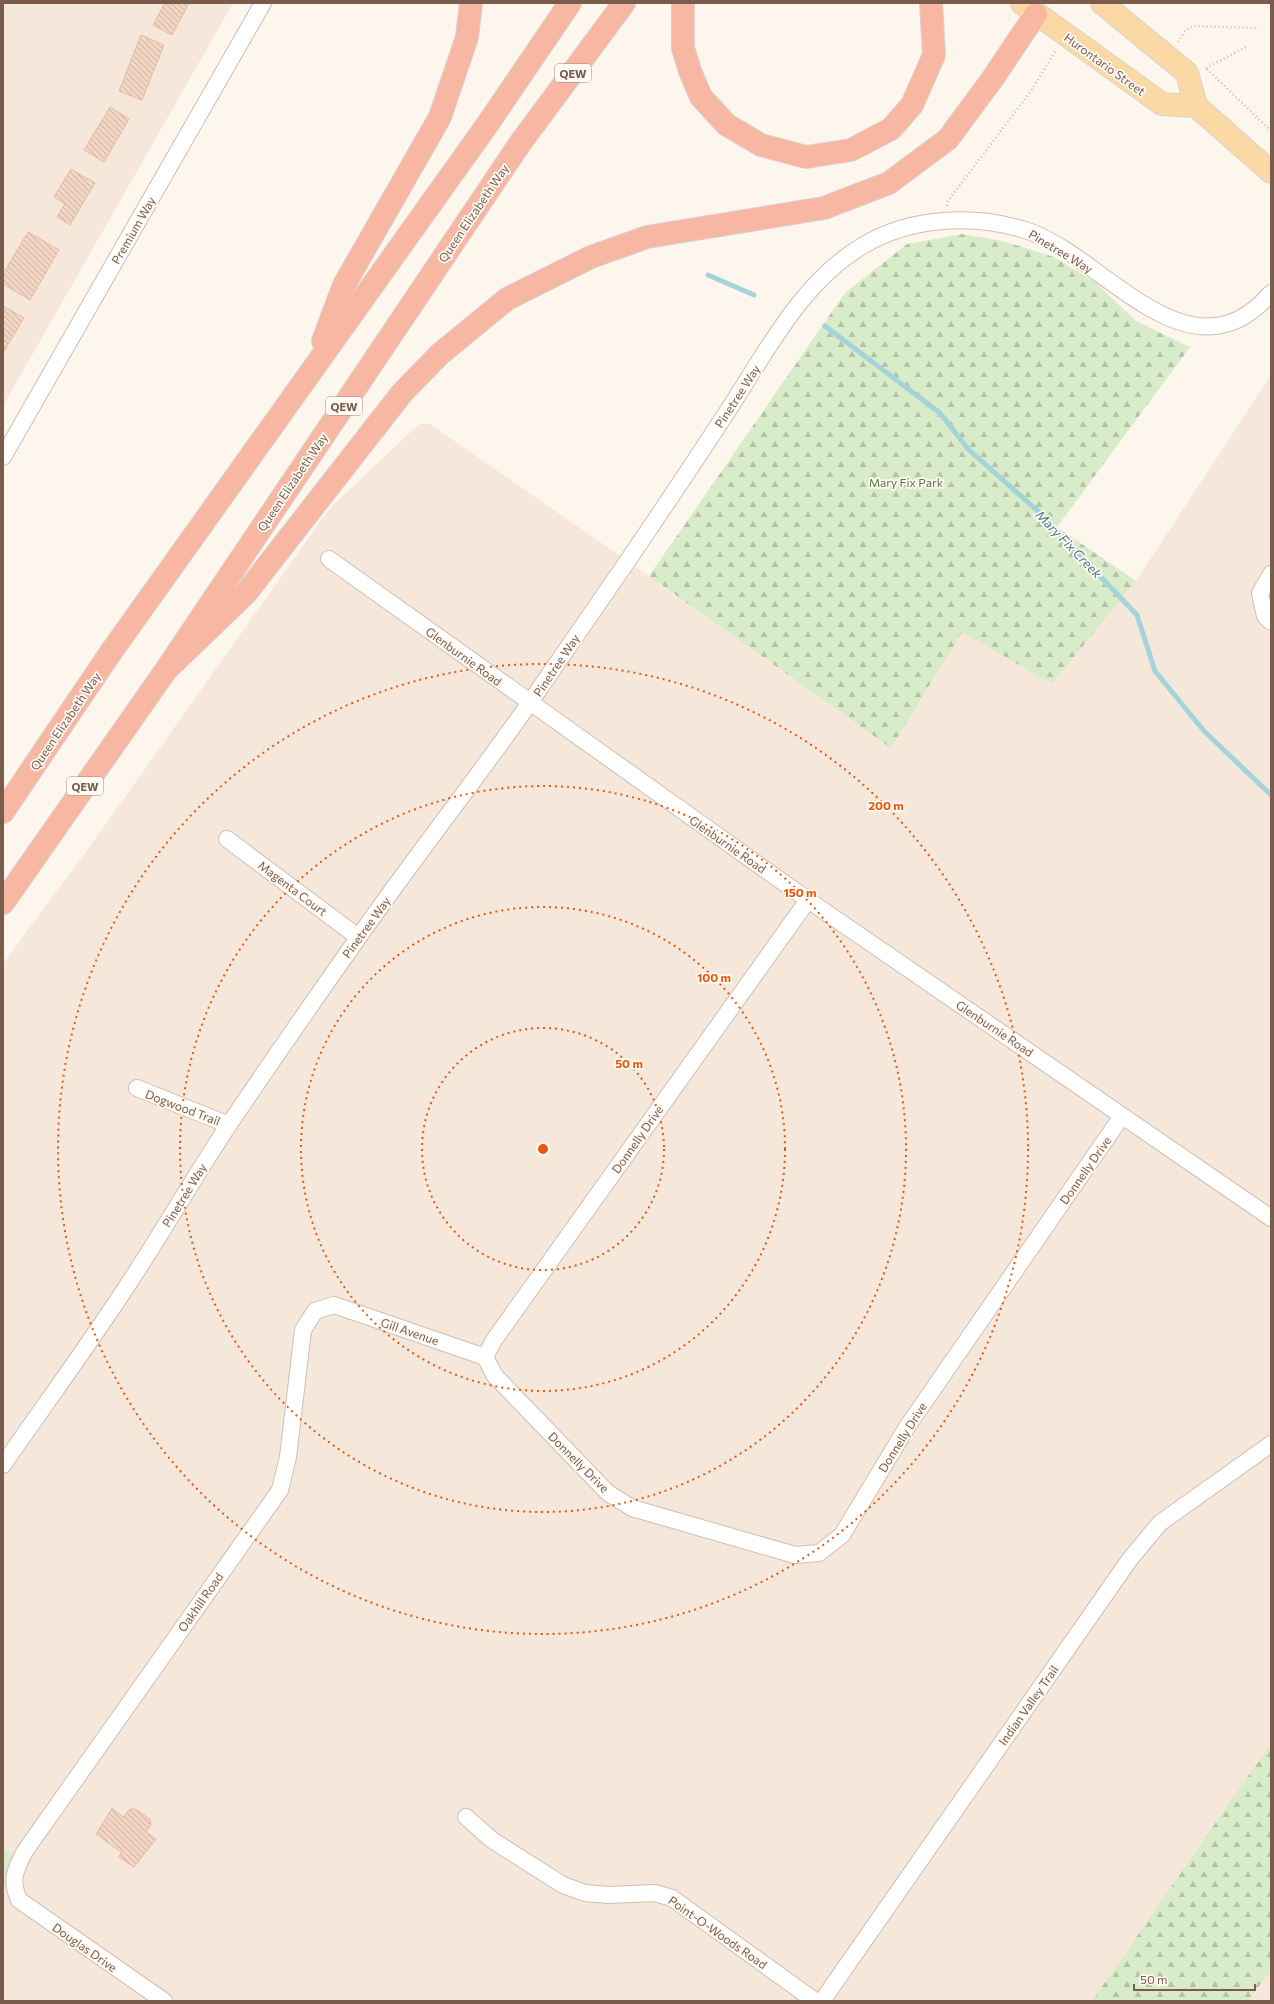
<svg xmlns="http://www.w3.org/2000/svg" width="1274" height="2004" font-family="Commissioner,sans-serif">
<defs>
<pattern id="forest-firs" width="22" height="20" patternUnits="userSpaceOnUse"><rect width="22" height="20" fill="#d8ecc9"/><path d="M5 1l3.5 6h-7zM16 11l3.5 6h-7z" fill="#b4c2a5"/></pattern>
<pattern id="building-back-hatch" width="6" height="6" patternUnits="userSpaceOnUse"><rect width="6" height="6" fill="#f3d5c3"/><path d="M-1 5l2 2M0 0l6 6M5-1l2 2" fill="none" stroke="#cab0a1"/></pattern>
</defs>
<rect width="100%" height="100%" fill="#fdf6ec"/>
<path fill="#f5e8da" d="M 3,3 L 233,3 L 3,406 Z
M 1271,375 L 1271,2001 L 3,2001 L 3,964 L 98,835 L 330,508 L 419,424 L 430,424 L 649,576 L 891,748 L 962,631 L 1052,684 L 1136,581 Z"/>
<path fill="#d8ecc9" d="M 3,1848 L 20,1859 L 3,1889 Z"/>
<path fill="url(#forest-firs)" d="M 962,234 L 1003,241 L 1054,257 L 1094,281 L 1136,321 L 1190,347 L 1057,527 L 1136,581 L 1052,684 L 962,632 L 891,748 L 649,576 L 845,293 L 907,244 Z
M 1271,1743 L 1271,1970 L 1248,2001 L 1092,2001 Z"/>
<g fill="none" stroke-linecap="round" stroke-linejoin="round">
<path stroke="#a5d3da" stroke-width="5" d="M 708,275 L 754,295
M 825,326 L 940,413 L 969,450 L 1039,512 L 1137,615 L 1155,671 L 1204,731 L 1271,795"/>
</g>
<path fill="url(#building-back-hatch)" stroke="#e6bba3" d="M 165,3 L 189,3 L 172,35 L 153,25 Z
M 141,35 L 164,45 L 142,100 L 119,91 Z
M 110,107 L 129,119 L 104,162 L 84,150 Z
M 71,169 L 95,183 L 70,225 L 57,217 L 65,204 L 54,197 Z
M 28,232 L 59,250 L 30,300 L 3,284 L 3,274 Z
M 3,306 L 24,318 L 3,353 Z
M 112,1808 L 123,1817 L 130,1809 L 135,1809 L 150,1819 L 151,1824 L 146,1832 L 156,1839 L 134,1867 L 119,1857 L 121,1852 L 96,1834 Z"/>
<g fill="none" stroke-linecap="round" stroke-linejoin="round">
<defs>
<path id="minor" d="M 3,457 L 263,3
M 329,559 L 808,900 L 1271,1218
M 1271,574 L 1260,593 L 1265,616 L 1271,622
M 227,839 L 358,937
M 808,900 L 494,1340 L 485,1357 L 495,1376 L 608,1493 L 632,1508 L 795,1555 L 819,1553 L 842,1535 L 907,1427 L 1122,1116
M 137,1088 L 229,1125
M 3,1465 C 46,1403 90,1343 131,1280 C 165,1228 196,1174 230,1123 C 272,1061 315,999 358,938 C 414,858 475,781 531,701 C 561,658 590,615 620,572 C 657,518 693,464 729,409 C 767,351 802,281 864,245 C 911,217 973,214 1025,230 C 1103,254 1189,388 1271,293
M 466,1817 L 492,1840 L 563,1885 L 585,1893 L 608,1895 L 655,1893 L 672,1898 L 815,2001
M 164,2001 L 19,1900 C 10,1880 15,1870 25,1851 L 280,1490 L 288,1457 L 303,1330 L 315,1311 L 334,1305 L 485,1357
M 822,2001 L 1130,1559 L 1160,1523 L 1271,1444"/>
<path id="primary" d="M 1022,3 L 1162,104 L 1196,106
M 1102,3 L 1187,73 L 1196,106 L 1271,172"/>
<path id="motorway" d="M 683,3 L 683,48 L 690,71 L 701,97 L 727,125 L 761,145 L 806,157 L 851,150 L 891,129 L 912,105 L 934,55 L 931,3
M 323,341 L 344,285 L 440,117 L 467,37 L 471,3
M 166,670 L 246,593 L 402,393 L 440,354 L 507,299 L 591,257 L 647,237 L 824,208 L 889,183 L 948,139 L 993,78 L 1036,14
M 3,812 L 111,652 L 487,125 L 570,3
M 3,903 L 166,670 L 521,142 L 624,3"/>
</defs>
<use href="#minor" stroke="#d1beb0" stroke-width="18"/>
<use href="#primary" stroke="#dad1cd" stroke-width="24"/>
<use href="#motorway" stroke="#dad1cd" stroke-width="24"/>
<path stroke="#d9b8a5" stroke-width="2.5" stroke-dasharray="1 3" stroke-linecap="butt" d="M 1178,42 L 1186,30 L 1194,26 L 1259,28
M 1206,68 L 1246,47
M 1207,69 L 1271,131
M 947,206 L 948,201 L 1031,91 L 1056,50"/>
<use href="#minor" stroke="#fff" stroke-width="16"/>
<use href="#primary" stroke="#fbd9a5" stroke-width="22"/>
<use href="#motorway" stroke="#f7b7a3" stroke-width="22"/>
</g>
<g fill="none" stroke="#e8590c" stroke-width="2" stroke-dasharray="2 4">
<circle cx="543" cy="1149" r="121"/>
<circle cx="543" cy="1149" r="242"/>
<circle cx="543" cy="1149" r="363"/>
<circle cx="543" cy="1149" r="485"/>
</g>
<g text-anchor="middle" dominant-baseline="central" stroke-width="3.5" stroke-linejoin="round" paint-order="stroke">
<g fill="#fffaf3" stroke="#a28b7f" stroke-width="1">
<rect x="555" y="64" width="36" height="18" rx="3"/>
<rect x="326" y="397" width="36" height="18" rx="3"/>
<rect x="67" y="777" width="36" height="18" rx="3"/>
</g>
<g font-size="11" font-weight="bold" fill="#7a5c4d">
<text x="573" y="73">QEW</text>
<text x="344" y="406">QEW</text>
<text x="85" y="786">QEW</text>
</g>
<g font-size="12" fill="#7a5c4d" stroke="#fffaf3">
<text transform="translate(1105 64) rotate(36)">Hurontario Street</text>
<text transform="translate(473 213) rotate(-56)">Queen Elizabeth Way</text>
<text transform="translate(133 230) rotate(-60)">Premium Way</text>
<text transform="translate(1061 251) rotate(31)">Pinetree Way</text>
<text transform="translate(737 396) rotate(-57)">Pinetree Way</text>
<text transform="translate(292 482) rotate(-56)">Queen Elizabeth Way</text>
<text transform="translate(464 656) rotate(36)">Glenburnie Road</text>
<text transform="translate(556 665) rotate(-56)">Pinetree Way</text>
<text transform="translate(65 721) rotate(-56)">Queen Elizabeth Way</text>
<text transform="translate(728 844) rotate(35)">Glenburnie Road</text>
<text transform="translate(293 888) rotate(37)">Magenta Court</text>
<text transform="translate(366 927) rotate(-54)">Pinetree Way</text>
<text transform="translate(995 1028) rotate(34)">Glenburnie Road</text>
<text transform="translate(183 1107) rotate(21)">Dogwood Trail</text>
<text transform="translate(637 1139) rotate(-55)">Donnelly Drive</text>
<text transform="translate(1085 1170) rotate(-55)">Donnelly Drive</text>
<text transform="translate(184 1195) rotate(-58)">Pinetree Way</text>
<text transform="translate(410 1331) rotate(19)">Gill Avenue</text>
<text transform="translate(902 1437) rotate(-58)">Donnelly Drive</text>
<text transform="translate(579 1462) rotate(45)">Donnelly Drive</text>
<text transform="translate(200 1602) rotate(-55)">Oakhill Road</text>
<text transform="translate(1028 1705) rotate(-55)">Indian Valley Trail</text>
<text transform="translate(718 1932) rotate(35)">Point-O-Woods Road</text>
<text transform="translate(85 1947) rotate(35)">Douglas Drive</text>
</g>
<g font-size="12" fill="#537a41" stroke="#fffaf3">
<text x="906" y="482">Mary Fix Park</text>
</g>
<g font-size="13" font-style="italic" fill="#437c86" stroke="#fffaf3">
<text transform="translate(1069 544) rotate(46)">Mary Fix Creek</text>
</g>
</g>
<circle cx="543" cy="1149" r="6" fill="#e8590c" stroke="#fffaf3" stroke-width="2"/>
<g font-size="12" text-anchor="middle" font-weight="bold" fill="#e8590c" stroke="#fffaf3" stroke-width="3.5" stroke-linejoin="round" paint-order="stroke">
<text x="886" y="810">200 m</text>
<text x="800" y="897">150 m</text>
<text x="714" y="982">100 m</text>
<text x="629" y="1068">50 m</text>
</g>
<rect width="1274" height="2004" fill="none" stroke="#7a5c4d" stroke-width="8"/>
<path d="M1134 1984v6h121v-6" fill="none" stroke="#7a5c4d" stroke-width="2"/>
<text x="1140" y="1984" font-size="12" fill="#7a5c4d" stroke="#fffaf3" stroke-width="3" paint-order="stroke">50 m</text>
</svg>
